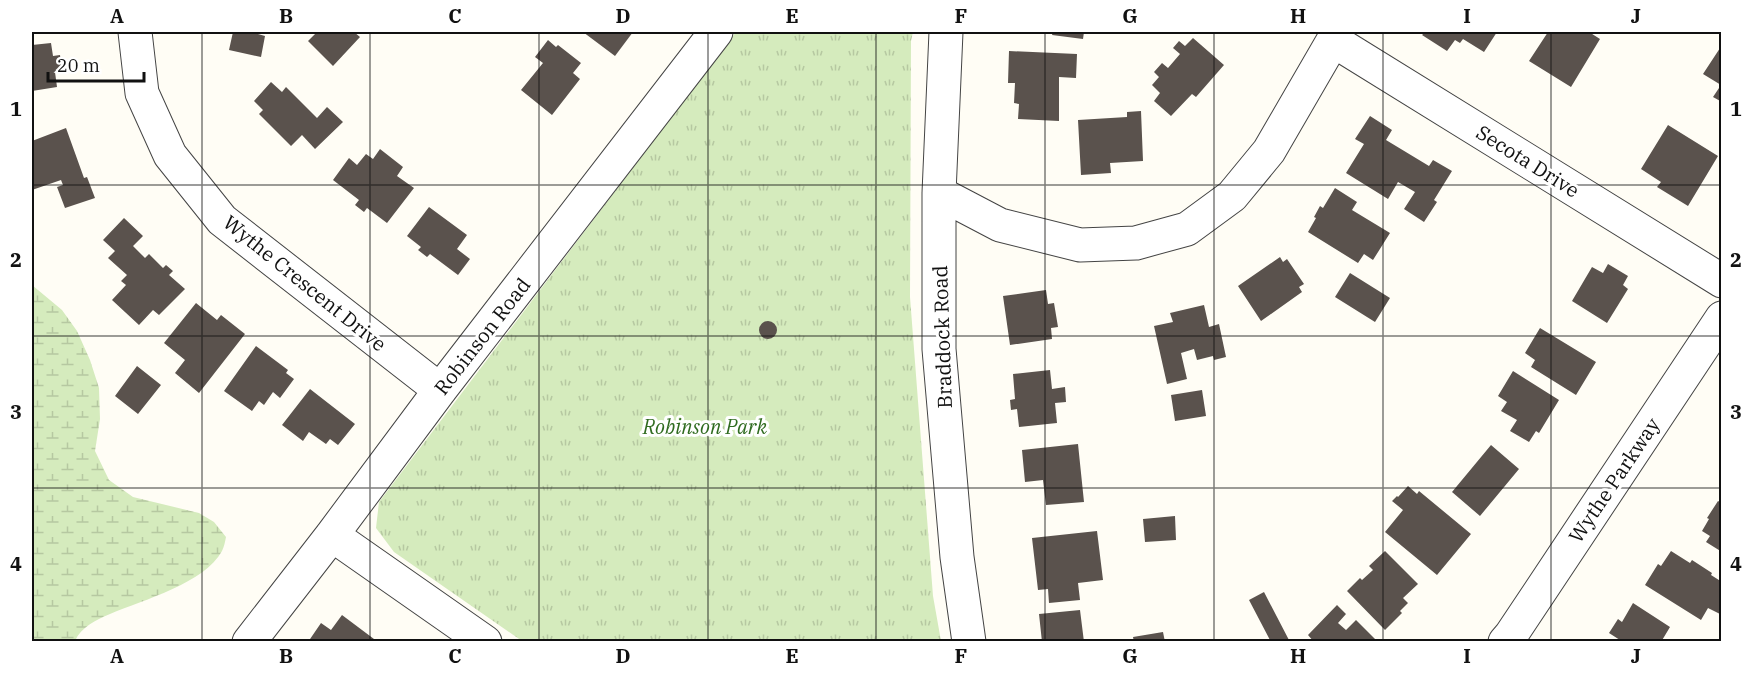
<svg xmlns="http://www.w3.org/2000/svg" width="1753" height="673" font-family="'IBM Plex Serif',serif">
<defs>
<pattern id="wetland-marsh" width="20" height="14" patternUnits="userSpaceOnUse" patternTransform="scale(1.5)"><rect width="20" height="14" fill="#d5ebbd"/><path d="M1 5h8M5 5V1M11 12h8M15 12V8" fill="none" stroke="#b6c8a1"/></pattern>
<pattern id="park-tufts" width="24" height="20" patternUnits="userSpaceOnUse" patternTransform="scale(1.5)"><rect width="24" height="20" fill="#d5ebbd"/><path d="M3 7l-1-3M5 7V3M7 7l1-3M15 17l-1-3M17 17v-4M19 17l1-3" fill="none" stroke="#b6c8a1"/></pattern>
</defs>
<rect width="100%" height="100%" fill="#fffdf5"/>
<path fill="url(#wetland-marsh)" d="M 32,285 L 62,310 L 77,331 L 90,360 L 99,388 L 100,419 L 95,451 L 109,480 L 133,497 L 199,513 L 214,522 L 226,537 C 225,542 224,547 222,551 C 205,583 143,600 110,614 C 96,620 81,627 75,641 L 32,641 Z"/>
<path fill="url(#park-tufts)" d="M 736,32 L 913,32 L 911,41 L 910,297 L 933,596 L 941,641 L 522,641 L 394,552 L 376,528 L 379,502 Z"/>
<path fill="#5a524d" d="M 233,32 L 259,32 L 258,34 L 265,36 L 261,57 L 229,50 Z
M 317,32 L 354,32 L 360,37 L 333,66 L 308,41 Z
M 583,32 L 633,32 L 615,56 Z
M 1053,32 L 1084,32 L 1083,39 L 1052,35 Z
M 1425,32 L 1497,32 L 1484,52 L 1463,39 L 1460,43 L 1455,40 L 1447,51 L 1422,35 Z
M 1548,32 L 1589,32 L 1600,39 L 1571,87 L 1529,61 Z
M 1193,38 L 1224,65 L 1196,97 L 1192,94 L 1171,116 L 1154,101 L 1160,93 L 1152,85 L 1159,77 L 1154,72 L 1162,63 L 1168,68 L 1180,54 L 1173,48 L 1179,41 L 1185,46 Z
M 548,40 L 556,47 L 558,45 L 581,63 L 573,73 L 580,79 L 552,115 L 521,90 L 543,63 L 535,57 Z
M 51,43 L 53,56 L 60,55 L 62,71 L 55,72 L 57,87 L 32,91 L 32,45 Z
M 1722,45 L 1722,102 L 1713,97 L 1721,85 L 1703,74 Z
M 1009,51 L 1077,54 L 1076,78 L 1059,77 L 1059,121 L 1018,119 L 1019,104 L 1014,103 L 1015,83 L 1008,83 Z
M 271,82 L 282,92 L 286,87 L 317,118 L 327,107 L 343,122 L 315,149 L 302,135 L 291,146 L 259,114 L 263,110 L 254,101 Z
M 1141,111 L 1143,161 L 1110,163 L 1111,173 L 1081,175 L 1078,120 L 1127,117 L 1127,112 Z
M 1370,116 L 1392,130 L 1386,140 L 1429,166 L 1433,160 L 1452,171 L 1434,200 L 1437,202 L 1424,222 L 1404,209 L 1415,192 L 1398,182 L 1388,199 L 1346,173 L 1364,144 L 1355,139 Z
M 1668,125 L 1718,156 L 1688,206 L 1657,187 L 1661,182 L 1641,169 Z
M 66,128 L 84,178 L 87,177 L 95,198 L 65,208 L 57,187 L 63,185 L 61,180 L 32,190 L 32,141 Z
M 380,149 L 403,167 L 397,176 L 414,188 L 387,223 L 367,208 L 364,212 L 355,205 L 359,200 L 333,180 L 349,158 L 357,165 L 366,154 L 373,159 Z
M 1335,188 L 1357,202 L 1352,210 L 1390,233 L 1373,260 L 1364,254 L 1358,263 L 1308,232 L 1316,218 L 1314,217 L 1320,206 L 1323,208 Z
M 429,207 L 467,235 L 457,249 L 470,259 L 458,275 L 430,254 L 427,257 L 418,250 L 421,247 L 407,236 Z
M 124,218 L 143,236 L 133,246 L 145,258 L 149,254 L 163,268 L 166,265 L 173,271 L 169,275 L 185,289 L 159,315 L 153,310 L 139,325 L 112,300 L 126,285 L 121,281 L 127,275 L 108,258 L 115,251 L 103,240 Z
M 1280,257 L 1283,262 L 1287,259 L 1304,284 L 1299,287 L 1302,292 L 1261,321 L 1238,286 Z
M 1608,264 L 1628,276 L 1623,285 L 1628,289 L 1607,323 L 1572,301 L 1592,267 L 1603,273 Z
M 1350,273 L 1390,298 L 1375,322 L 1335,297 Z
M 1046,290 L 1048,304 L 1054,303 L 1058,327 L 1051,328 L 1052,339 L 1010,345 L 1003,296 Z
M 196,303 L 217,320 L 221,315 L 245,334 L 199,393 L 175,373 L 185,360 L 164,343 Z
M 1204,305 L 1209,327 L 1219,324 L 1226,357 L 1214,360 L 1213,356 L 1197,360 L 1194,349 L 1181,353 L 1187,379 L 1167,384 L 1154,326 L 1173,322 L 1170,313 Z
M759 330a9 9 0 1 1 18 0a9 9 0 1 1-18 0Z
M 1540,328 L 1596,362 L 1576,395 L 1531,367 L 1535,360 L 1525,353 Z
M 256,346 L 288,370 L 286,373 L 294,379 L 280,398 L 273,392 L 264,405 L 259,401 L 252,411 L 224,391 Z
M 137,366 L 161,385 L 138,414 L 115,396 Z
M 1050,370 L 1052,389 L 1065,387 L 1066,402 L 1055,403 L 1057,423 L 1019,427 L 1017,409 L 1011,410 L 1010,400 L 1015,399 L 1013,374 Z
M 1513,371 L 1559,400 L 1539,433 L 1536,431 L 1529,442 L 1510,431 L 1517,420 L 1501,411 L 1507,402 L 1498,396 Z
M 310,389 L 355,424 L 338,445 L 330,439 L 326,444 L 309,432 L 303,441 L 282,425 Z
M 1202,390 L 1206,416 L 1175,421 L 1171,395 Z
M 1078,444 L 1084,502 L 1046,505 L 1043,480 L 1025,482 L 1022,450 Z
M 1491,445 L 1519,469 L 1480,516 L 1452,492 Z
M 1408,486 L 1417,494 L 1419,491 L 1471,534 L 1437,575 L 1385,532 L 1403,510 L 1392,501 L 1397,496 L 1398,497 Z
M 1718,501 L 1722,503 L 1722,552 L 1706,542 L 1710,536 L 1702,531 L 1709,519 L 1707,518 Z
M 1175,516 L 1176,540 L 1145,542 L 1143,519 Z
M 1097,531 L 1103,580 L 1078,583 L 1080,600 L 1049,603 L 1048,589 L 1038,590 L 1032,538 Z
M 1385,551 L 1418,584 L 1403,598 L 1408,603 L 1400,611 L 1402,613 L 1385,630 L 1347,591 L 1360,578 L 1362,580 L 1373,570 L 1369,566 Z
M 1671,551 L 1690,563 L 1692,560 L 1712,573 L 1711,575 L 1722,582 L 1722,612 L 1720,614 L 1708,608 L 1701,620 L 1645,585 L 1658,564 L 1661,566 Z
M 1264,592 L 1290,642 L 1271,642 L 1249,600 Z
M 1633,603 L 1670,627 L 1661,642 L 1623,642 L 1609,633 L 1618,619 L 1622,622 Z
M 1337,605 L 1346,614 L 1338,623 L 1346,630 L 1356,620 L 1376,640 L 1314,642 L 1308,635 Z
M 1080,610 L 1084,642 L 1042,642 L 1039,614 Z
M 342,615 L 378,642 L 308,642 L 321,623 L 331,630 Z
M 1163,632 L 1165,642 L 1134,642 L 1133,637 Z"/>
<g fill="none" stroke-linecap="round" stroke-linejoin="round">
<defs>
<path id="minor" d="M 135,32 L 142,93 L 170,155 L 222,220 L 440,390
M 946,32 L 939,193 L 939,349 L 957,557 L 969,642
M 1334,41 L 1722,281
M 939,193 L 1000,225 L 1080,245 L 1136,243 L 1187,229 L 1232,196 L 1269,151 L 1338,32
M 332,535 L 485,642
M 249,642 L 332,535 L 440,390 L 716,32
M 1505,642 L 1511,635 L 1722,318"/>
</defs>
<use href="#minor" stroke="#444" stroke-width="35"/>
<use href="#minor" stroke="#fff" stroke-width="33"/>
</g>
<path fill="none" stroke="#111" stroke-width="1.5" stroke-opacity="0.55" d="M 202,32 L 202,642M 370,32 L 370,642M 539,32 L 539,642M 708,32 L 708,642M 876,32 L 876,642M 1045,32 L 1045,642M 1214,32 L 1214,642M 1383,32 L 1383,642M 1551,32 L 1551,642M 32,185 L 1722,185M 32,336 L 1722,336M 32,488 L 1722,488"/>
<g text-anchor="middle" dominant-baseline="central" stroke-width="6" stroke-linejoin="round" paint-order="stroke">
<g font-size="20" fill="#111" stroke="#fff">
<text transform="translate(1528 161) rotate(32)">Secota Drive</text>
<text transform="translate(305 283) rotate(39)">Wythe Crescent Drive</text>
<text transform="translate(482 336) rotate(-52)">Robinson Road</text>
<text transform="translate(942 337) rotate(-92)">Braddock Road</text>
<text transform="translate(1614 480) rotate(-56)">Wythe Parkway</text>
</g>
<g font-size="20" font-style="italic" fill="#2f6b1f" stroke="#fff">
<text x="705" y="426">Robinson Park</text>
</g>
</g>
<rect width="1753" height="673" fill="none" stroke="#ffffff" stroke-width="66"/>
<path d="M48 72v9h96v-9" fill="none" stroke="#111111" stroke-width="3"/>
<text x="57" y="72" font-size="18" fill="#111111" stroke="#ffffff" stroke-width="4.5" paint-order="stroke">20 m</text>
<rect x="33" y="33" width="1687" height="607" fill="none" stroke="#111" stroke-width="2"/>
<g font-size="20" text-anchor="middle" font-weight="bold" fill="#111">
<text x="117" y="23">A</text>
<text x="286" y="23">B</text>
<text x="455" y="23">C</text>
<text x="623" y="23">D</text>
<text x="792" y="23">E</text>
<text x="961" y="23">F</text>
<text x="1130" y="23">G</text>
<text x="1298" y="23">H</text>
<text x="1467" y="23">I</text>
<text x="1636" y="23">J</text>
<text x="16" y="116">1</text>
<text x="1736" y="116">1</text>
<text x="16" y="267">2</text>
<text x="1736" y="267">2</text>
<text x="16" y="419">3</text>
<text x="1736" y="419">3</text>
<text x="16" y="571">4</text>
<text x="1736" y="571">4</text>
<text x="117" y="663">A</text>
<text x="286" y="663">B</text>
<text x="455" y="663">C</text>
<text x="623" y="663">D</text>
<text x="792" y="663">E</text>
<text x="961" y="663">F</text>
<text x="1130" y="663">G</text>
<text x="1298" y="663">H</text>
<text x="1467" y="663">I</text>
<text x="1636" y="663">J</text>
</g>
</svg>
